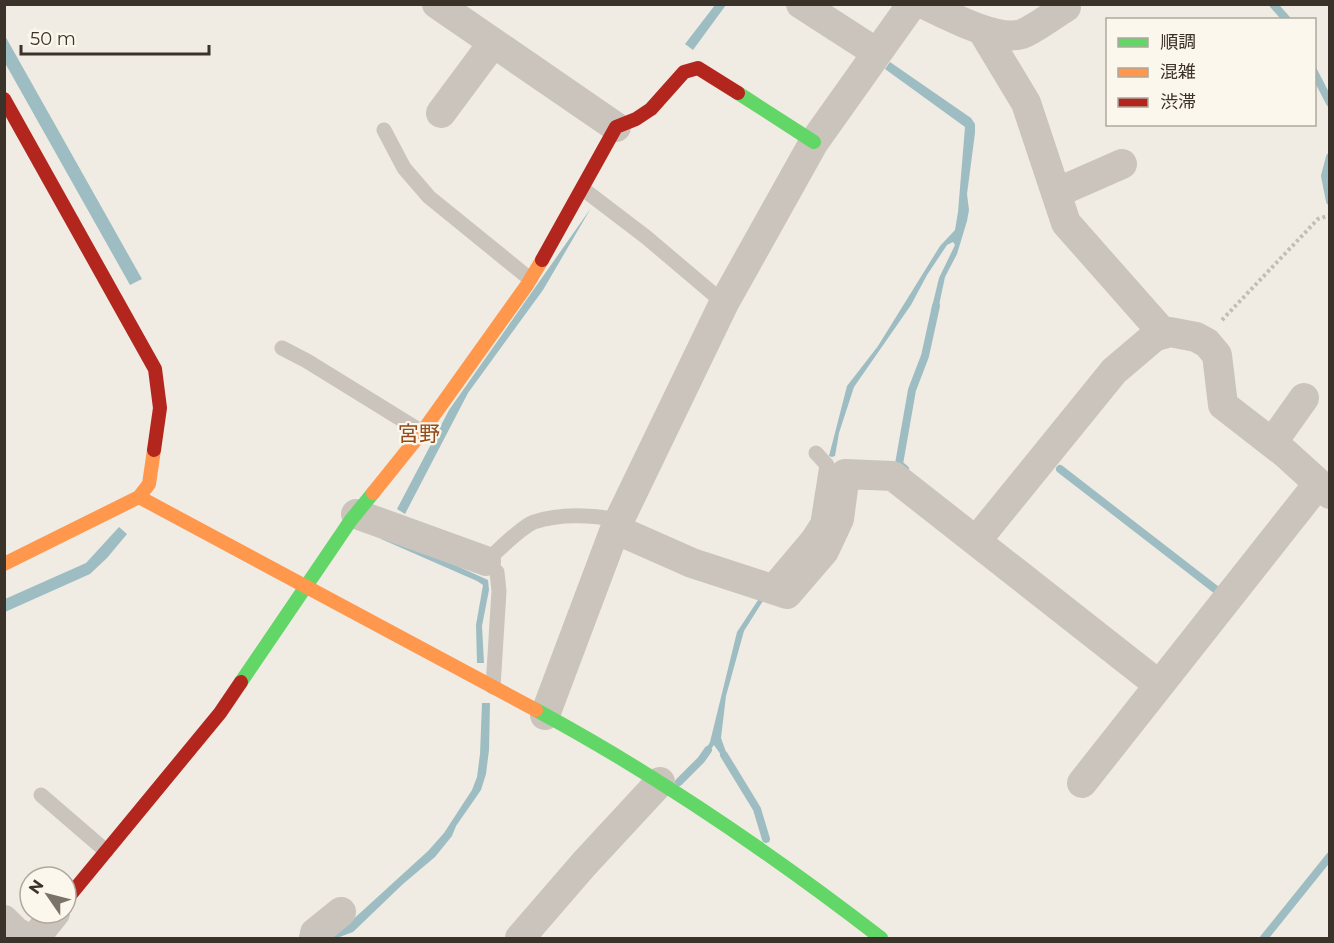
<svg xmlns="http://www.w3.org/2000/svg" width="1334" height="943" font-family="Montserrat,'Noto Sans JP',sans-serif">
<rect width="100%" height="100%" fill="#f0ece4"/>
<path fill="#9ebdc3" d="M 715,5 L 726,5 L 693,50 L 685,44 Z
M 4,34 L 142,279 L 130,285 L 5,63 Z
M 890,62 L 971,118 L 975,124 L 975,133 L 967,194 L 969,210 L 967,221 L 957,254 L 945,277 L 938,310 L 934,315 L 931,311 L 939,278 L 955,245 L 953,242 L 947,245 L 927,275 L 911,305 L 854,387 L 839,433 L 835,456 L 832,457 L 829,456 L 847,386 L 878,346 L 940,246 L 955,230 L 958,212 L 965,127 L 885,69 Z
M 591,208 L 543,290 L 468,393 L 405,514 L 397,509 L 449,410 Z
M 119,527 L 127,534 L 107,558 L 90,574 L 5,612 L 5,599 L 86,563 Z
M 384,533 L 488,580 L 489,590 L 482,626 L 484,663 L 477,663 L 476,625 L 483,585 L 477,581 L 381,539 Z
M 762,594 L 766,596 L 744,631 L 726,696 L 721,738 L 730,763 L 728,765 L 714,745 L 704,758 L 703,754 L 710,742 L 737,632 Z
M 482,703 L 490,703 L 489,750 L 486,774 L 481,790 L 456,826 L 452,836 L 435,857 L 403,884 L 353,932 L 337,938 L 328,938 L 348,924 L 428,851 L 444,833 L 472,790 L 477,777 L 480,754 Z"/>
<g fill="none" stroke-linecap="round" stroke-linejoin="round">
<path stroke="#9ebdc3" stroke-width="8" d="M 1273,4 L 1287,20
M 1314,72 L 1330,103
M 1330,157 L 1325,176 L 1330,201
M 905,469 L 899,464 L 912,390 L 925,356 L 936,306
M 1060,469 L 1219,592 L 1222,588
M 724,755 L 757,809 L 766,839
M 679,782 L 701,760 L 708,750
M 1264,938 L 1330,856"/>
<path stroke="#c2bdb5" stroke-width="4" stroke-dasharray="3 3" stroke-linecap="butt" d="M 1222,320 L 1318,219 L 1330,215"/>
<path stroke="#cac4bc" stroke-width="15" d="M 384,130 L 404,168 L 429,197 L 530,279
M 583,189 L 646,237 L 724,303
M 282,348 L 307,361 L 422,432
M 767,586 L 809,536 L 818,522 L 827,465 L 816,453
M 493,687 L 499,591 L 497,572 L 486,561 C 498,551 521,527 534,522 C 561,513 592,515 619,520
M 41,795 L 106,851"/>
<path stroke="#cac4bc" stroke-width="30" d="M 437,4 L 616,127
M 801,4 L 877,53
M 924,4 C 947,15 997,42 1022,34 C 1035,29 1053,15 1066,7
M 982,30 L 1026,103 L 1066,223 L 1164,334
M 441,113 L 493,43
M 1056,193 L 1122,164
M 1272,443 L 1304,398
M 356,514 L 486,561
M 615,529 L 692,563 L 787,594 L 824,551 L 839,519 L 845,474 L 893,476 L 1159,685
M 976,541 L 1114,371 L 1154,337 L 1170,332 L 1196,337 L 1207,343 L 1217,355 L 1223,405 L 1285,453 L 1330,494
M 545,715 L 615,529 L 724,303 L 814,142 L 912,4
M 1082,783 L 1318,484
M 4,920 L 16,932 L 27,938
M 35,938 L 55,913
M 314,938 L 315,933 L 341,912
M 520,938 L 584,864 L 660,782"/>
<path stroke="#63d668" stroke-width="14" d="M 738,93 L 814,142
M 241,682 L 351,520 L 373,493
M 536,710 C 657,775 772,854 881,938"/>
<path stroke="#ff974d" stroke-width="14" d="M 373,493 L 422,432 L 527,285 L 542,260
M 139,497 L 536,710
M 4,564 L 139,497 L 149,484 L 154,450"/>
<path stroke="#b3261e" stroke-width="14" d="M 4,99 L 155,369 L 160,408 L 154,450
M 542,260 L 616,127 L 636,119 L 651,109 L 684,72 L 698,68 L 738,93
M 66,900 L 220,713 L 241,682"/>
</g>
<g text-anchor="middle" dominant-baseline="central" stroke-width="4.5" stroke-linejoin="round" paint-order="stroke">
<g font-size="21" fill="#924a1a" stroke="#fcf7ec">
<text x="419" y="433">宮野</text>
</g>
</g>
<rect width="1334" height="943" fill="none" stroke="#3b3229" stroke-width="12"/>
<rect x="1106" y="18" width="210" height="108" fill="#fcf7ec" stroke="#afa89e" stroke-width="1.5"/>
<rect x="1118" y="38" width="30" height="9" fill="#63d668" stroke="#afa89e" stroke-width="1.5"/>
<text x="1160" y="48" font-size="18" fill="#3b3229">順調</text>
<rect x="1118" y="68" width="30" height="9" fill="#ff974d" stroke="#afa89e" stroke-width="1.5"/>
<text x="1160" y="78" font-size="18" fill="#3b3229">混雑</text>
<rect x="1118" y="98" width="30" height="9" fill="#b3261e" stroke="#afa89e" stroke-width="1.5"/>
<text x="1160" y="108" font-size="18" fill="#3b3229">渋滞</text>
<g transform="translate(48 895) rotate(305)"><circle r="28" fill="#fcf7ec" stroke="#afa89e" stroke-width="1.5"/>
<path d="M0-4.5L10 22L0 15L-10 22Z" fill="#7a736a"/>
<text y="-9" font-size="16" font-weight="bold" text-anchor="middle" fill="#3b3229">N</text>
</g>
<path d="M21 45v9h188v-9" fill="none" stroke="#3b3229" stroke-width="3"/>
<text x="30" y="45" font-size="18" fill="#3b3229" stroke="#fcf7ec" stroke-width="4.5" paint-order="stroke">50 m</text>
</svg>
